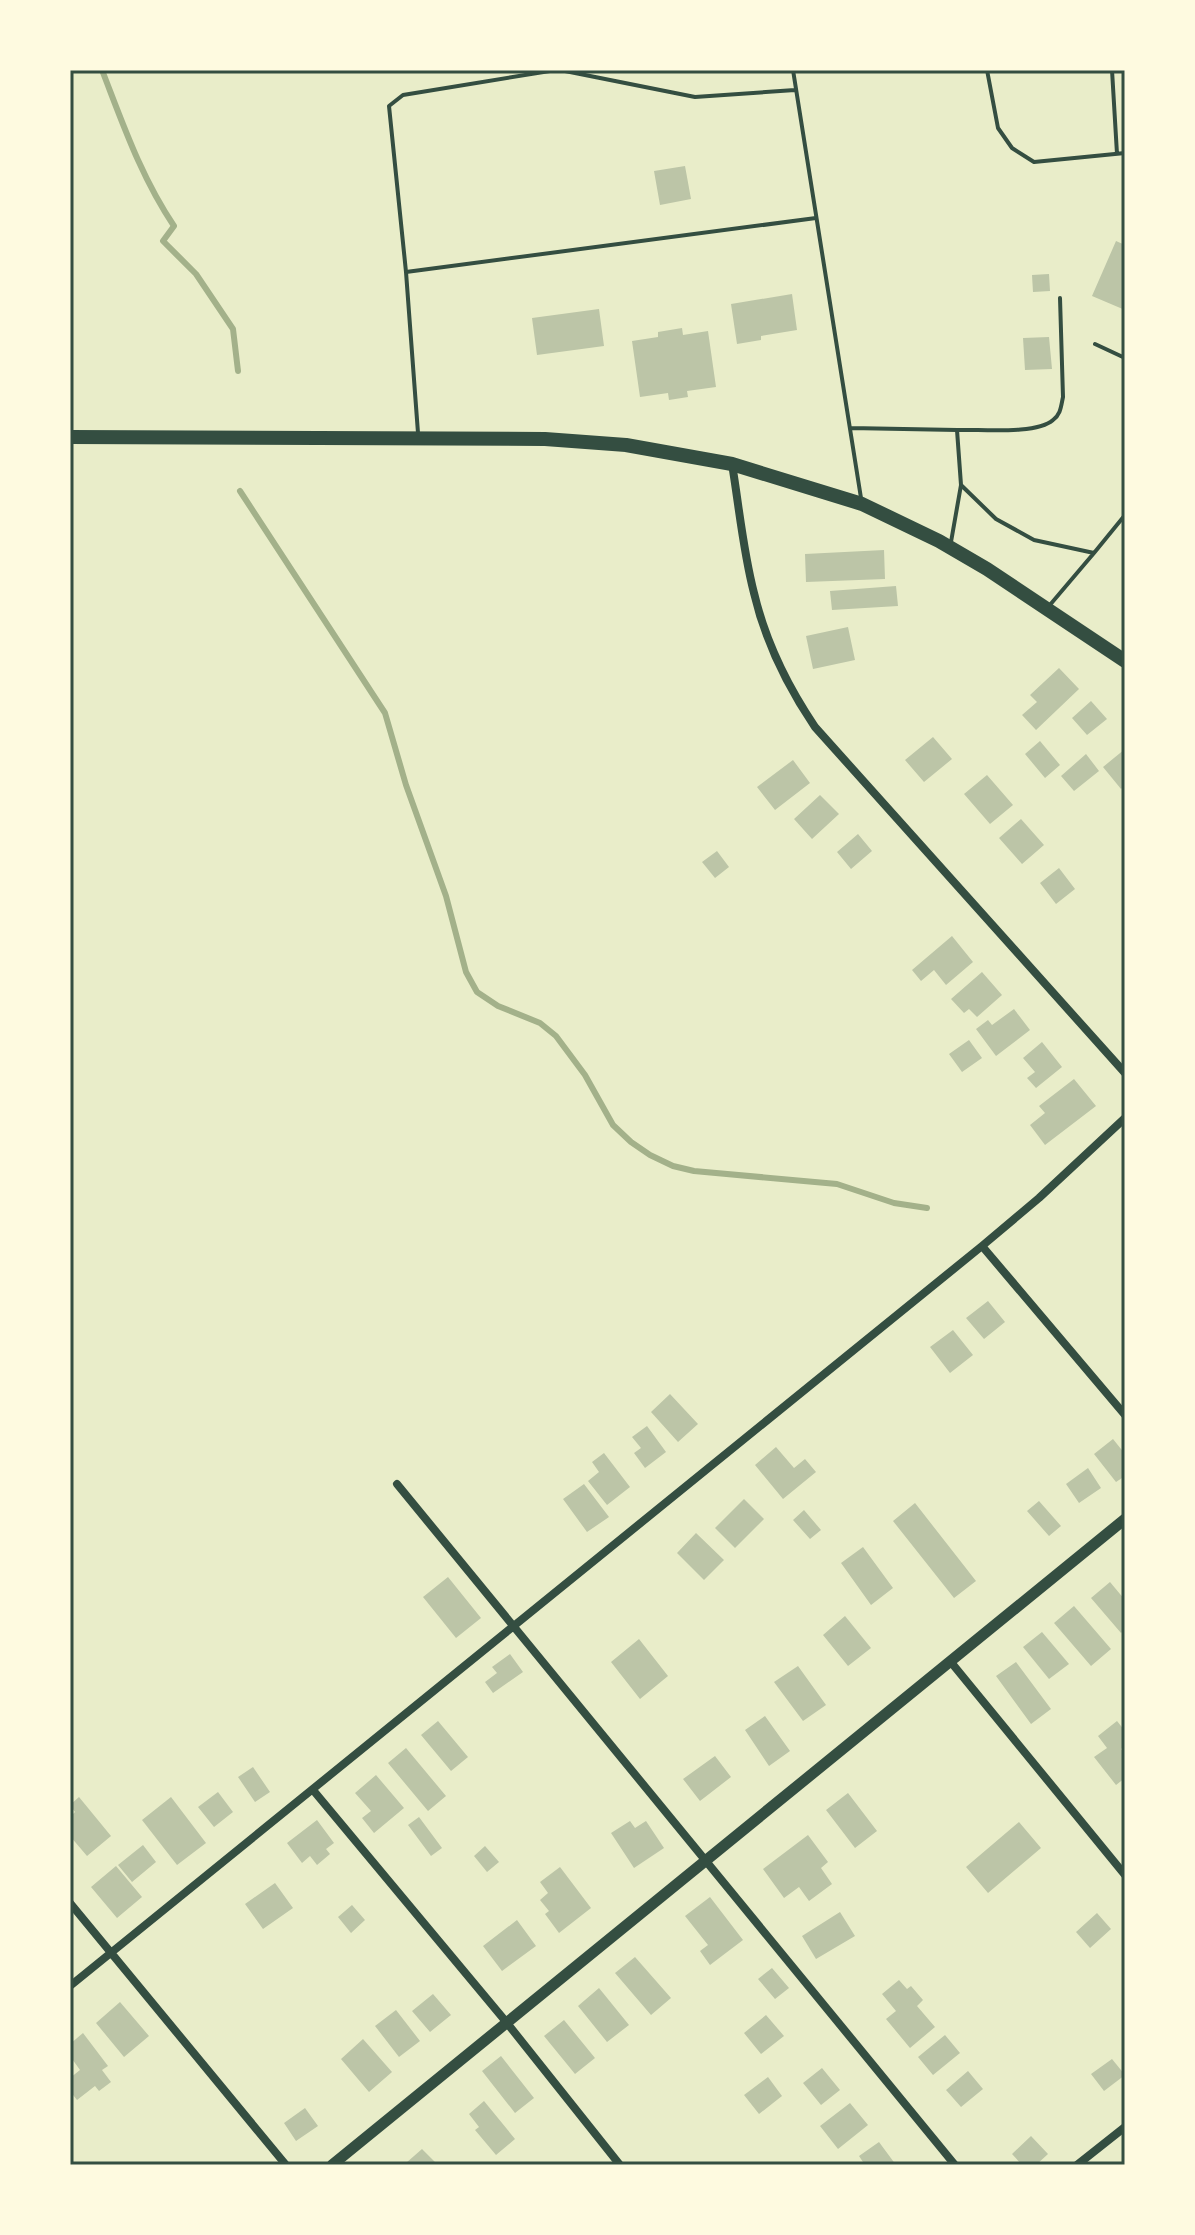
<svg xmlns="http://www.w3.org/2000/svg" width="1195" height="2235" font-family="Manrope,sans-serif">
<rect width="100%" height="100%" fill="#e9edc9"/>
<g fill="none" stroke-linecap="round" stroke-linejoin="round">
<path stroke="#a3b18a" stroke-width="6" d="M 102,70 C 123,124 141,177 174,226 L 163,241 L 196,274 L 233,329 L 238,371
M 240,491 L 385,713 L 406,785 L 446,896 L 466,972 L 477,992 L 498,1006 L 540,1023 L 556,1036 L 585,1075 L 613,1125 L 631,1142 L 650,1155 L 673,1166 L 694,1171 L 837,1184 L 894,1203 L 927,1208"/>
</g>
<path fill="#bcc5a7" d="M 685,166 L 691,199 L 660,205 L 654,171 Z
M 1116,241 L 1125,245 L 1125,310 L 1092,296 Z
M 1049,274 L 1050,291 L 1033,292 L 1032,275 Z
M 792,294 L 797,330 L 761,336 L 761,340 L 737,344 L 731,304 Z
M 599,309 L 604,346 L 537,355 L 532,318 Z
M 682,328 L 683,335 L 708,331 L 716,387 L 687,391 L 688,397 L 669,400 L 668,393 L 640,397 L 632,341 L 658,337 L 658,332 Z
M 1049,337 L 1052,369 L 1025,370 L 1023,338 Z
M 884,550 L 885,579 L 806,582 L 805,554 Z
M 896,586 L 898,606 L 832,610 L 830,591 Z
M 848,627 L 855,660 L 813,669 L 806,636 Z
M 1059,668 L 1079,689 L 1036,730 L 1022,715 L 1037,702 L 1030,695 Z
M 1091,701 L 1107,719 L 1087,735 L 1072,718 Z
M 933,737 L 952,759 L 924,782 L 905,760 Z
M 1040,741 L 1060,765 L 1045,778 L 1025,754 Z
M 1125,749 L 1125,785 L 1121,789 L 1103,767 Z
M 1086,754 L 1099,771 L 1074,791 L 1061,776 Z
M 793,760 L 810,783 L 775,810 L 757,787 Z
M 987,775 L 1013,805 L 990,824 L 964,794 Z
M 820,795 L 839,814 L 812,839 L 794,819 Z
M 1021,819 L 1044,845 L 1022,864 L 999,838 Z
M 858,834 L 872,851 L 851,869 L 837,852 Z
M 717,851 L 729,867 L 715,878 L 702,862 Z
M 1059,868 L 1075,889 L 1056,904 L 1040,883 Z
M 952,936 L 973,962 L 946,985 L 934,970 L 921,981 L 912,970 Z
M 982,972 L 1002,995 L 977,1017 L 969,1009 L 964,1013 L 951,999 Z
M 1014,1009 L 1030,1030 L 996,1056 L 976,1029 L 988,1020 L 992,1025 Z
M 969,1040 L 982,1058 L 962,1072 L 949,1054 Z
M 1042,1042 L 1062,1067 L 1036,1088 L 1027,1078 L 1035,1072 L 1023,1058 Z
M 1074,1079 L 1096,1106 L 1045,1145 L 1030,1125 L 1045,1113 L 1039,1106 Z
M 988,1301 L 1005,1322 L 984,1339 L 966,1318 Z
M 953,1330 L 973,1355 L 950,1373 L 930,1347 Z
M 670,1394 L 698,1424 L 678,1442 L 651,1412 Z
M 647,1426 L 666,1452 L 645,1468 L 634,1453 L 641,1448 L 632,1437 Z
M 1113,1439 L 1125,1454 L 1125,1476 L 1116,1482 L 1094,1454 Z
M 776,1447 L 794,1468 L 805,1459 L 816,1472 L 783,1499 L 755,1465 Z
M 604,1453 L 630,1487 L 607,1505 L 588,1481 L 599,1472 L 592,1462 Z
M 1088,1468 L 1101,1488 L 1079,1503 L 1066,1484 Z
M 584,1484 L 609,1517 L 587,1532 L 563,1499 Z
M 744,1499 L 764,1519 L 735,1548 L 715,1528 Z
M 1039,1501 L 1061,1526 L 1049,1536 L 1027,1511 Z
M 915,1503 L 976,1581 L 954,1598 L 893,1521 Z
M 804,1510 L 821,1530 L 810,1539 L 793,1520 Z
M 696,1533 L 724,1560 L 704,1580 L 677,1553 Z
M 863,1547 L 893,1588 L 871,1605 L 841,1563 Z
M 448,1577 L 481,1618 L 456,1638 L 423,1597 Z
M 1110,1582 L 1125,1600 L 1125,1629 L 1121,1633 L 1091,1598 Z
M 1074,1606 L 1111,1649 L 1091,1666 L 1054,1623 Z
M 845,1616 L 871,1648 L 848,1666 L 823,1635 Z
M 1042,1632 L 1069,1664 L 1049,1679 L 1023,1647 Z
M 639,1639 L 668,1676 L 640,1699 L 611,1662 Z
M 510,1654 L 523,1672 L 493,1693 L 485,1682 L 497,1673 L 492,1667 Z
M 1016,1662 L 1051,1709 L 1031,1724 L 996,1676 Z
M 798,1666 L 826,1705 L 803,1721 L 774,1682 Z
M 765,1716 L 790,1751 L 769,1766 L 745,1730 Z
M 438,1721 L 468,1757 L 451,1771 L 421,1735 Z
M 1117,1721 L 1125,1731 L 1125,1746 L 1121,1749 L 1125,1754 L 1125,1778 L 1116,1785 L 1094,1757 L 1107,1748 L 1098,1736 Z
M 406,1748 L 446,1796 L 428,1811 L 388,1763 Z
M 715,1756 L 731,1777 L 700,1801 L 683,1779 Z
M 253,1767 L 270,1792 L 255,1802 L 238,1777 Z
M 376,1775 L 404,1808 L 374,1833 L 362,1818 L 371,1811 L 355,1793 Z
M 218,1792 L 233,1812 L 214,1827 L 198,1807 Z
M 848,1793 L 877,1831 L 855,1848 L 826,1810 Z
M 79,1797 L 111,1836 L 87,1856 L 70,1836 L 70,1817 L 75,1812 L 70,1805 Z
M 171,1797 L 206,1843 L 177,1865 L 142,1820 Z
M 419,1817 L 442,1848 L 431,1856 L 408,1825 Z
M 317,1820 L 334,1843 L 326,1849 L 330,1854 L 317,1865 L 310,1856 L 302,1863 L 287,1843 Z
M 630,1821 L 635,1828 L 646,1821 L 664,1848 L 634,1868 L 611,1833 Z
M 1019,1822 L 1041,1848 L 988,1893 L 966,1867 Z
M 808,1835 L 828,1862 L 821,1868 L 832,1884 L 809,1901 L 799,1887 L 784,1898 L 763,1869 Z
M 143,1845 L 156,1862 L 132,1882 L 118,1865 Z
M 485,1846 L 499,1862 L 487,1872 L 474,1856 Z
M 116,1866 L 142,1897 L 117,1918 L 91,1887 Z
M 560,1867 L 591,1908 L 559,1933 L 545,1914 L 549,1911 L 540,1900 L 548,1893 L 540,1882 Z
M 275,1883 L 293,1908 L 263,1929 L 245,1904 Z
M 710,1897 L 743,1940 L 710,1965 L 700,1951 L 708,1945 L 685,1916 Z
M 352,1905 L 365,1920 L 351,1933 L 338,1917 Z
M 840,1912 L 855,1936 L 816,1959 L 802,1936 Z
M 1097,1913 L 1111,1929 L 1090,1948 L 1076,1932 Z
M 517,1920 L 536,1946 L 502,1971 L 483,1946 Z
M 635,1957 L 671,1998 L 651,2015 L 615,1973 Z
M 772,1968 L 789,1988 L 775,1999 L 758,1979 Z
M 899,1980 L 907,1989 L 911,1986 L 923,2000 L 917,2006 L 935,2027 L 910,2048 L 886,2019 L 896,2011 L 882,1994 Z
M 599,1988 L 629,2025 L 607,2042 L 578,2006 Z
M 433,1994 L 451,2015 L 430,2032 L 412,2011 Z
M 120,2002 L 149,2036 L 124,2057 L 96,2023 Z
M 396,2010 L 420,2041 L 399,2057 L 375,2026 Z
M 766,2015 L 784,2036 L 761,2054 L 744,2033 Z
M 564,2020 L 595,2058 L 575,2074 L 544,2036 Z
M 83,2033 L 108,2066 L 102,2070 L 111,2082 L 99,2091 L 95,2086 L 77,2100 L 70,2091 L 70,2078 L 80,2070 L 70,2056 L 70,2044 Z
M 945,2035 L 960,2053 L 933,2075 L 918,2057 Z
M 363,2039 L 392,2072 L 369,2092 L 341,2059 Z
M 501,2056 L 534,2098 L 515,2113 L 482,2071 Z
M 1112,2059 L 1125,2075 L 1104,2091 L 1091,2074 Z
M 822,2068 L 840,2090 L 821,2105 L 803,2083 Z
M 968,2071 L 983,2089 L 961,2107 L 946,2090 Z
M 768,2077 L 782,2096 L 759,2114 L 744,2095 Z
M 484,2101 L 515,2139 L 496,2155 L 475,2130 L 479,2127 L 469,2114 Z
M 850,2103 L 868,2125 L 838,2149 L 820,2126 Z
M 305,2108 L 318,2126 L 296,2141 L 284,2123 Z
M 1031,2136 L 1048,2154 L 1036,2165 L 1022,2165 L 1012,2154 Z
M 879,2142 L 896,2165 L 865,2165 L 859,2156 Z
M 422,2149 L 436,2163 L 408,2165 L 406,2163 Z"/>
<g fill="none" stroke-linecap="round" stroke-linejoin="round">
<path stroke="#344e41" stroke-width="4" d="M 556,70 L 403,95 L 389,106 L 406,272 L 816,218
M 560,70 L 695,97 L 795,90
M 793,70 L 861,498
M 987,70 L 998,128 L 1012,148 L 1034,162 L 1125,153
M 1112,70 L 1117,154
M 406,272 L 418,433
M 1095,344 L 1125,358
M 850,428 L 957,430 L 961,485 L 996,519 L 1034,540 L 1094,553 L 1125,515
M 957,430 C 980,429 1036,435 1053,420 C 1061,414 1061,406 1063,397 L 1060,298
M 951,542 L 961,485
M 1049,606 L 1094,553"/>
<path stroke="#344e41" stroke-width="8" d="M 732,464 C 739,506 743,551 754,593 C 765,640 788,687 815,727 L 1125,1073
M 982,1246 L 1125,1415
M 397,1484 L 955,2165
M 950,1661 L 1125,1875
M 313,1790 L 507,2023 L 620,2165
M 70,1903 L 286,2165
M 70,1986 L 982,1246 L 1039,1198 L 1125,1118
M 1077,2165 L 1125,2127"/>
<path stroke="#344e41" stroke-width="11" d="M 332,2165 L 1125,1519"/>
<path stroke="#344e41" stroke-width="14" d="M 70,437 L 545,439 L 626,445 L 732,464 L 862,504 L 939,541 L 987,569 L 1125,661"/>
</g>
<rect width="1195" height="2235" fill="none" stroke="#fefae0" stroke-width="144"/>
<rect x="72" y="72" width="1051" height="2091" fill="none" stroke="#344e41" stroke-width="3"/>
</svg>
